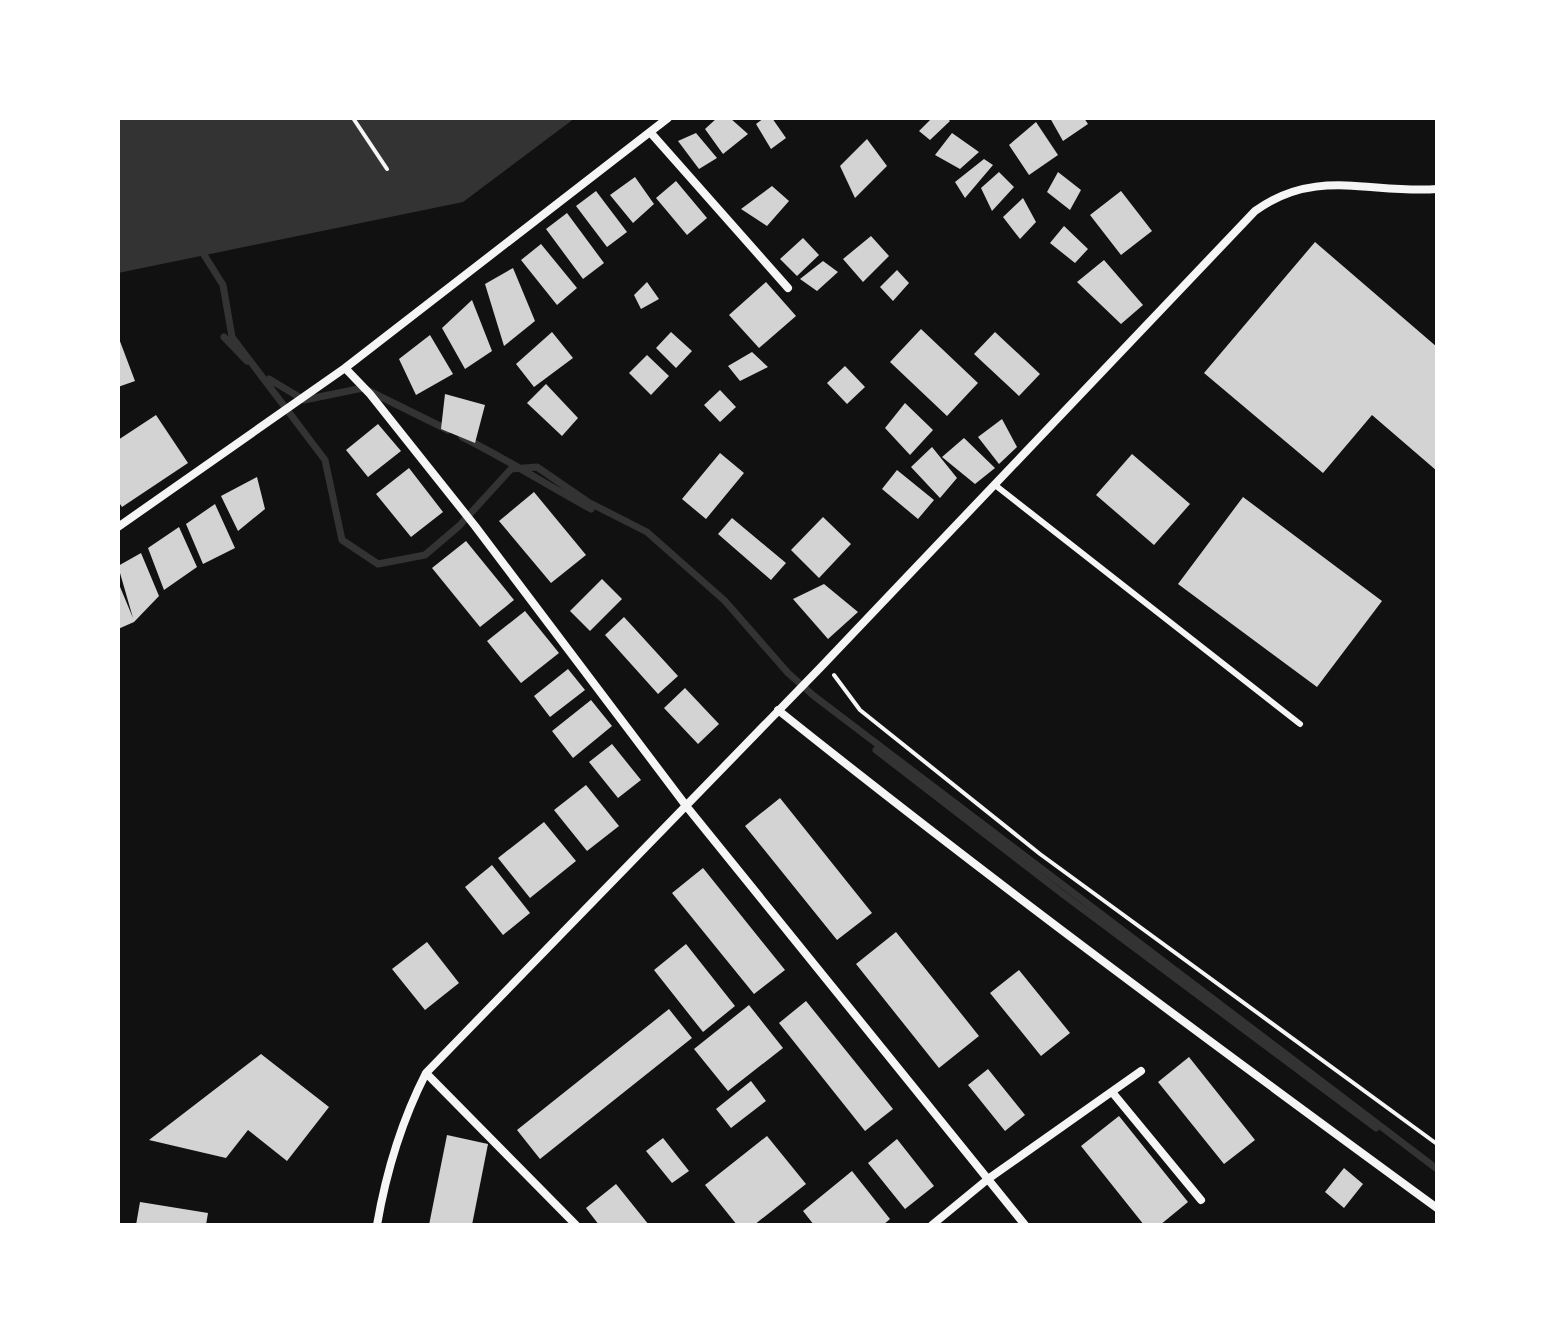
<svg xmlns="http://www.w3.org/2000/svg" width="1555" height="1343" font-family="Jost,sans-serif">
<rect width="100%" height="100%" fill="#111"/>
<path fill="#333" d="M 118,118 L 575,118 L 463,202 L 118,273 Z"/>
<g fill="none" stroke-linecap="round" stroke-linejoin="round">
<path stroke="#333" stroke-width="7" d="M 201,250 L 223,285 L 232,337 L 325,460 L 342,540 L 378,564 L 425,555 L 459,526 L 511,469 L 537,467 L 588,502 L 647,532 L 725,601 L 788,673 L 814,696 L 1437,1169
M 224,337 L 247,361
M 269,379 L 304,400 L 363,388 L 448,430
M 462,437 C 507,459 548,486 591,509
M 876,750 L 1064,895 L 1376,1128"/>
</g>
<path fill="#d3d3d3" d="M 717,118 L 730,118 L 748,134 L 723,154 L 705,129 Z
M 764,118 L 772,118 L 786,138 L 771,149 L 756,124 Z
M 932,118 L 947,118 L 950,121 L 930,140 L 919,131 Z
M 1050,118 L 1084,118 L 1088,124 L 1063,141 Z
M 1036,122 L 1058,155 L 1029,175 L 1009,145 Z
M 696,133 L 717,158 L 699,169 L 678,141 Z
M 952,133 L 979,152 L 960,169 L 935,155 Z
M 867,139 L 887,166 L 855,198 L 840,166 Z
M 984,159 L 993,165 L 965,198 L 955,182 Z
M 999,172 L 1014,187 L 992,211 L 981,188 Z
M 1058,172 L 1081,190 L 1070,210 L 1047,192 Z
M 635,177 L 654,204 L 633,223 L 610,195 Z
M 676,181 L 707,218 L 687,235 L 656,198 Z
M 772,186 L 789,201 L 767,226 L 741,209 Z
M 596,191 L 627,232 L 607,247 L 576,206 Z
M 1121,191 L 1152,231 L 1121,255 L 1090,215 Z
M 1023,198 L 1036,222 L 1020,239 L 1003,217 Z
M 567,213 L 604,263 L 583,279 L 546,229 Z
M 1064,226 L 1088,249 L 1075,263 L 1050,243 Z
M 871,236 L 889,256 L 863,282 L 843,259 Z
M 803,238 L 819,255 L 797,276 L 780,259 Z
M 1315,242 L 1437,347 L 1437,471 L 1372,415 L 1323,473 L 1204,373 Z
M 541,244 L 577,288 L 557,305 L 521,260 Z
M 1104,260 L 1143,305 L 1121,324 L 1077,282 Z
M 823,261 L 838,272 L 817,291 L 800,279 Z
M 513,268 L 535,321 L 504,346 L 485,284 Z
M 897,270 L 909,283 L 893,301 L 880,287 Z
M 647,282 L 659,299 L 641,309 L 634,295 Z
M 766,282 L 796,316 L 759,348 L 729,315 Z
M 472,300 L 492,351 L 465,369 L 442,328 Z
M 921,329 L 978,383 L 947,416 L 890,362 Z
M 552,332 L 573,358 L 534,387 L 516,364 Z
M 671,332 L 692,351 L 676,368 L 656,348 Z
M 995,332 L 1040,374 L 1019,396 L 974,354 Z
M 430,335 L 453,374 L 416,395 L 399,359 Z
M 118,336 L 135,381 L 118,387 Z
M 752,352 L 768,367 L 740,381 L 728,366 Z
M 647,355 L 669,376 L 651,395 L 629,373 Z
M 845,366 L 865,387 L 847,404 L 827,383 Z
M 546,384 L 578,418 L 562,436 L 527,403 Z
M 720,390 L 736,407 L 720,422 L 704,405 Z
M 445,394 L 485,405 L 475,443 L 441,429 Z
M 905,403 L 933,430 L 910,455 L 885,428 Z
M 156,415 L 188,463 L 122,507 L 118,501 L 118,440 Z
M 1002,419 L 1017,447 L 999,464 L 978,437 Z
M 378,424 L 401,451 L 368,477 L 346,450 Z
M 964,438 L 995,468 L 975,484 L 942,457 Z
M 932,447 L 957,478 L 940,498 L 911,467 Z
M 720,453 L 744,473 L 706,519 L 682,499 Z
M 1132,454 L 1190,504 L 1154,545 L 1096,495 Z
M 409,468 L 443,512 L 411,537 L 376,494 Z
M 897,470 L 934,500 L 918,519 L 882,489 Z
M 257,477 L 265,509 L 238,531 L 221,496 Z
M 534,492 L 586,555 L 551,583 L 499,521 Z
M 1243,497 L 1382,601 L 1317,687 L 1178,584 Z
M 215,504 L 235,548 L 203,564 L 186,524 Z
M 823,517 L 851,544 L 819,578 L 791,550 Z
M 732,518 L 786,563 L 771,580 L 718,534 Z
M 179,527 L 197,567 L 164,590 L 148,548 Z
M 466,541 L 514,600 L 480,627 L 432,568 Z
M 141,553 L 159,596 L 134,622 L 118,629 L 118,582 L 133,618 L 118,566 Z
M 602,579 L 622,599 L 590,631 L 570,611 Z
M 824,584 L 858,612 L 828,639 L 793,599 Z
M 525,611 L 559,653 L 521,683 L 487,641 Z
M 624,617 L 678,676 L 658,694 L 605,635 Z
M 568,669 L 585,690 L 550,717 L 534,696 Z
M 685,688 L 719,724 L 698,744 L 664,708 Z
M 591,700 L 612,726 L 573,758 L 552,731 Z
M 612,744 L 641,780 L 618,798 L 589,762 Z
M 586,785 L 619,826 L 587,851 L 554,810 Z
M 780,798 L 872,913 L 837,940 L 745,826 Z
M 544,822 L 576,861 L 530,898 L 498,858 Z
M 492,865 L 530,913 L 503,935 L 465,887 Z
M 703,868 L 785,970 L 754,994 L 672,893 Z
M 896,932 L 979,1036 L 939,1068 L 856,964 Z
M 427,942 L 459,983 L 425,1010 L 392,969 Z
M 686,944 L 735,1006 L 703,1032 L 654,970 Z
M 1019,970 L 1070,1033 L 1041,1056 L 990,993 Z
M 806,1001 L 893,1109 L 865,1131 L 779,1023 Z
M 749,1005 L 783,1048 L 728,1091 L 694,1049 Z
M 669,1009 L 692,1038 L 540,1159 L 517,1130 Z
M 261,1054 L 329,1107 L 287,1161 L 248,1130 L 226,1158 L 149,1140 Z
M 1189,1057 L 1255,1140 L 1224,1164 L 1158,1082 Z
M 988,1069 L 1025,1115 L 1005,1131 L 968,1085 Z
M 751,1081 L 766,1101 L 731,1128 L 716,1109 Z
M 1119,1116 L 1188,1202 L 1160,1225 L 1144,1225 L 1081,1146 Z
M 447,1135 L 488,1144 L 472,1225 L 429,1225 Z
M 767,1136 L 806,1184 L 754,1225 L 737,1225 L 705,1185 Z
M 663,1138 L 689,1171 L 672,1183 L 646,1151 Z
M 897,1139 L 934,1186 L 905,1209 L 868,1163 Z
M 1344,1168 L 1363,1184 L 1344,1208 L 1325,1192 Z
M 852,1171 L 890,1219 L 883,1225 L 814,1225 L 803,1211 Z
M 616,1184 L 649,1225 L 599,1225 L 586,1208 Z
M 140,1202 L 208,1213 L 206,1225 L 136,1225 Z"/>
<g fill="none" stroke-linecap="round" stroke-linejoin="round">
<path stroke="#f5f5f5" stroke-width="4" d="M 353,118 L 387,169
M 834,675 L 860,710 L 1040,854 L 1437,1144"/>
<path stroke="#f5f5f5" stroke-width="6" d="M 995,485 L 1300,724"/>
<path stroke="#f5f5f5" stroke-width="8" d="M 650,132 L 788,288
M 345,368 L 370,394 L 475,526 L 687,807 L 1025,1225
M 118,527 L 345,368 L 668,118
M 778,710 C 993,882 1214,1045 1437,1208
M 426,1073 L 576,1225
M 1112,1092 L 1201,1200
M 377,1225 C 386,1173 402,1120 426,1073 L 820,668 L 1255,211 C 1316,167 1370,194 1437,189
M 932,1225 L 988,1179 L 1141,1071"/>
</g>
<rect width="1555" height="1343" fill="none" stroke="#ffffff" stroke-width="240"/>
</svg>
